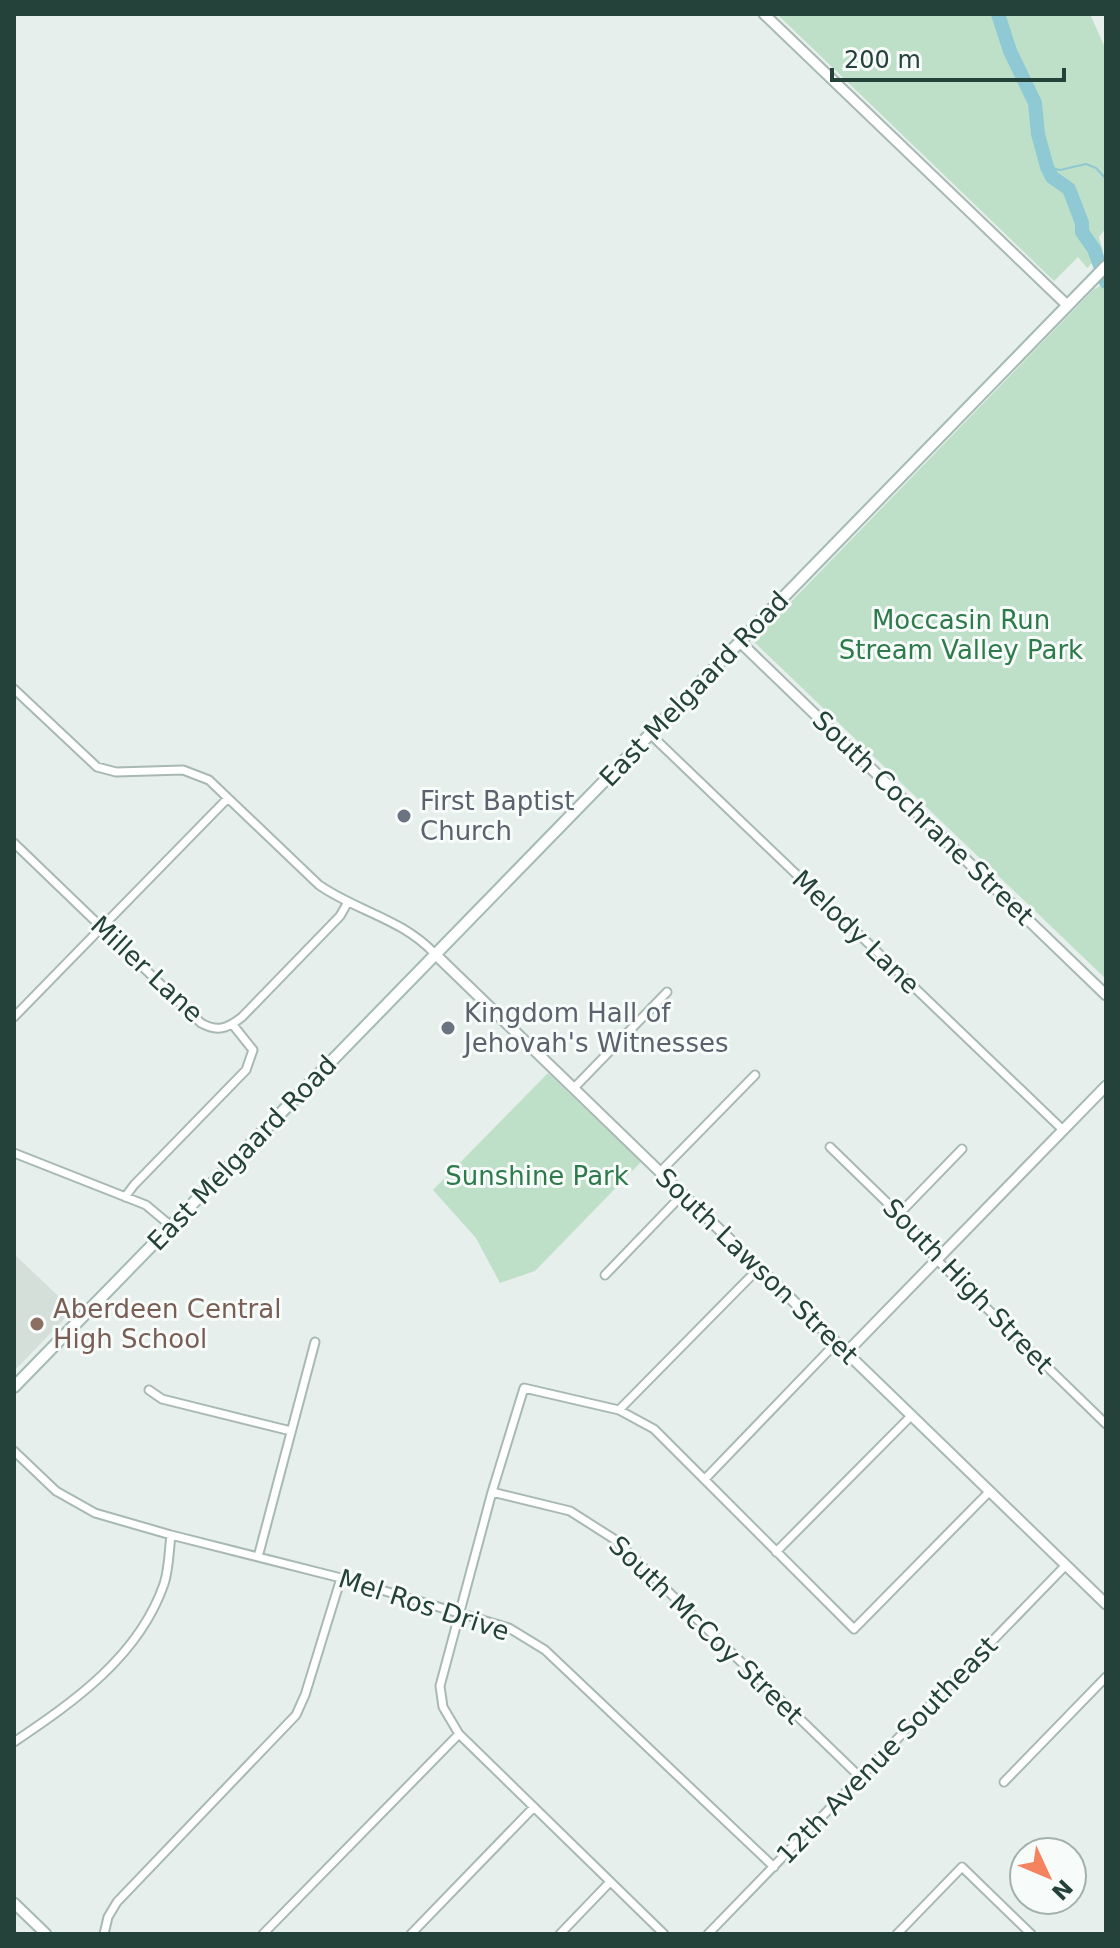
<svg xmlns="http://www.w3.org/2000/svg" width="1120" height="1948" font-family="'DejaVu Sans',sans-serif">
<rect width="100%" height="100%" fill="#e6efeb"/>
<path fill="#d4dfda" d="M 14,1254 L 73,1310 L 14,1371 Z"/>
<path fill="#bfe0c8" d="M 777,14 L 1090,14 L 1106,50 L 1106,228 L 1099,237 L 1103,251 L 1087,268 L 1078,257 L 1054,281 Z
M 1106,283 L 1106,979 L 753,641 L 1094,289 Z
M 548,1073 L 641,1162 L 535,1271 L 500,1283 L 476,1238 L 433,1190 Z"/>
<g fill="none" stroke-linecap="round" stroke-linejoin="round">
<path stroke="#8ec9d4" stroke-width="2" d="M 1047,167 L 1060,170 L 1086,164 L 1096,168 L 1106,179"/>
<path stroke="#8ec9d4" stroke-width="14" d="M 998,14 L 1010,51 L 1035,103 L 1038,134 L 1047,167 L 1052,177 L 1069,189 L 1082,223 L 1082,232 L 1094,249 L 1106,282"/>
<defs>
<path id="minor" d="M 14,689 L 97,767 L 116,772 L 183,770 L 209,780 L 319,885 C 358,912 401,918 435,954
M 650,734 L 1063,1130
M 14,843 L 201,1023 C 217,1032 227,1029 242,1017 L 340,916 L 348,902
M 14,1017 L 228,798
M 574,1088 L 667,992
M 830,1147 L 906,1221 L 937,1260 L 1106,1424
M 14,1153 L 146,1205 L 171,1226
M 660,1172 L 755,1075
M 125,1197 L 134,1185 L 246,1070 L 253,1050 L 233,1025
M 899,1214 L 962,1149
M 605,1275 L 683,1194
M 149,1390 L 162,1399 L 291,1431
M 619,1410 L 759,1268
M 14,1451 L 56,1491 L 95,1513 L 171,1535 L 341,1578 L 509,1628 L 545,1650 L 774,1867
M 705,1479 L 836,1343
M 492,1492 L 570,1511 L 614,1539 L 860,1777
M 776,1552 L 911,1416
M 258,1557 L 315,1342
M 14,1742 C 75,1701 139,1656 164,1584 C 169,1569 169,1551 171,1535
M 1004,1782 L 1106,1677
M 104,1934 L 108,1917 L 117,1902 L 296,1715 L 305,1695 L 341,1578
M 263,1934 L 459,1734
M 411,1934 L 534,1807
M 560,1934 L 610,1882
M 664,1934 L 459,1734 L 443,1707 L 440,1686 L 492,1492 L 524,1388 L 619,1410 L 654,1429 L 854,1629 L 989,1492
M 708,1934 L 1066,1565
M 897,1934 L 962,1867 L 1031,1934"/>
<path id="tertiary" d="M 764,14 L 1067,305
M 740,642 L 1106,995
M 435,954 L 1106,1604
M 846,1353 L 1106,1086
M 14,1903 L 46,1934"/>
<path id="secondary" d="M 14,1387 L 1106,266"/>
</defs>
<use href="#minor" stroke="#a8b8b2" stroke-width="11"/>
<use href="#tertiary" stroke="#a8b8b2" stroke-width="13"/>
<use href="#secondary" stroke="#a4bbb3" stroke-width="14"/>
<use href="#minor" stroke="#fff" stroke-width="7"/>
<use href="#tertiary" stroke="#fff" stroke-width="9"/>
<use href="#secondary" stroke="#fff" stroke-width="10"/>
</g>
<g fill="#6b7280" stroke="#f7fbf9" stroke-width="3">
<circle cx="404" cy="816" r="8"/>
<circle cx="448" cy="1028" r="8"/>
</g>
<circle fill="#8d6e63" stroke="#f7fbf9" stroke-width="3" cx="37" cy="1324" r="8"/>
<g text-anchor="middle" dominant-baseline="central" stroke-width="6" stroke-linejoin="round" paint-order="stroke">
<g font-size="26" fill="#2d7a4b" stroke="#f7fbf9">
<text x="961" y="620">Moccasin Run<tspan x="961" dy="30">Stream Valley Park</tspan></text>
<text x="537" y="1176">Sunshine Park</text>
</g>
<g font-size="26" fill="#24423a" stroke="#f7fbf9">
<text transform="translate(694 689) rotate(-46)">East Melgaard Road</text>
<text transform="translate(923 818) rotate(44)">South Cochrane Street</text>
<text transform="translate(856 932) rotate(44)">Melody Lane</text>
<text transform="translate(147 969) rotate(43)">Miller Lane</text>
<text transform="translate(242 1153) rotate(-46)">East Melgaard Road</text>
<text transform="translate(757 1266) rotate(44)">South Lawson Street</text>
<text transform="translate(968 1286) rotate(46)">South High Street</text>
<text transform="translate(424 1605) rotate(18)">Mel Ros Drive</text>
<text transform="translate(706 1630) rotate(44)">South McCoy Street</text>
<text transform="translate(887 1750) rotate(-46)">12th Avenue Southeast</text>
</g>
<g font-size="26" fill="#5b616d" stroke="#f7fbf9" text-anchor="start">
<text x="420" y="801">First Baptist<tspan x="420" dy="30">Church</tspan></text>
<text x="464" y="1013">Kingdom Hall of<tspan x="464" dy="30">Jehovah's Witnesses</tspan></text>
</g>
<g font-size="26" fill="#785e54" stroke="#f7fbf9" text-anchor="start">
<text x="53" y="1309">Aberdeen Central<tspan x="53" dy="30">High School</tspan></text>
</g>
</g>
<rect width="1120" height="1948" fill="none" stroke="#24423a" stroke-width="32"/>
<g transform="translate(1048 1876) rotate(134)"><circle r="38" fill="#f7fbf9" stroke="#a3b1ad" stroke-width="2"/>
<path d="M0-6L14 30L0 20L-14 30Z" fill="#f4845f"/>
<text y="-12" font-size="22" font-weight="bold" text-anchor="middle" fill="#24423a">N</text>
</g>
<path d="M832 68v12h232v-12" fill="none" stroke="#24423a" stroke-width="4"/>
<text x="844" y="68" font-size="24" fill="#24423a" stroke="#f7fbf9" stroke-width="6" paint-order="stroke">200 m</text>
</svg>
